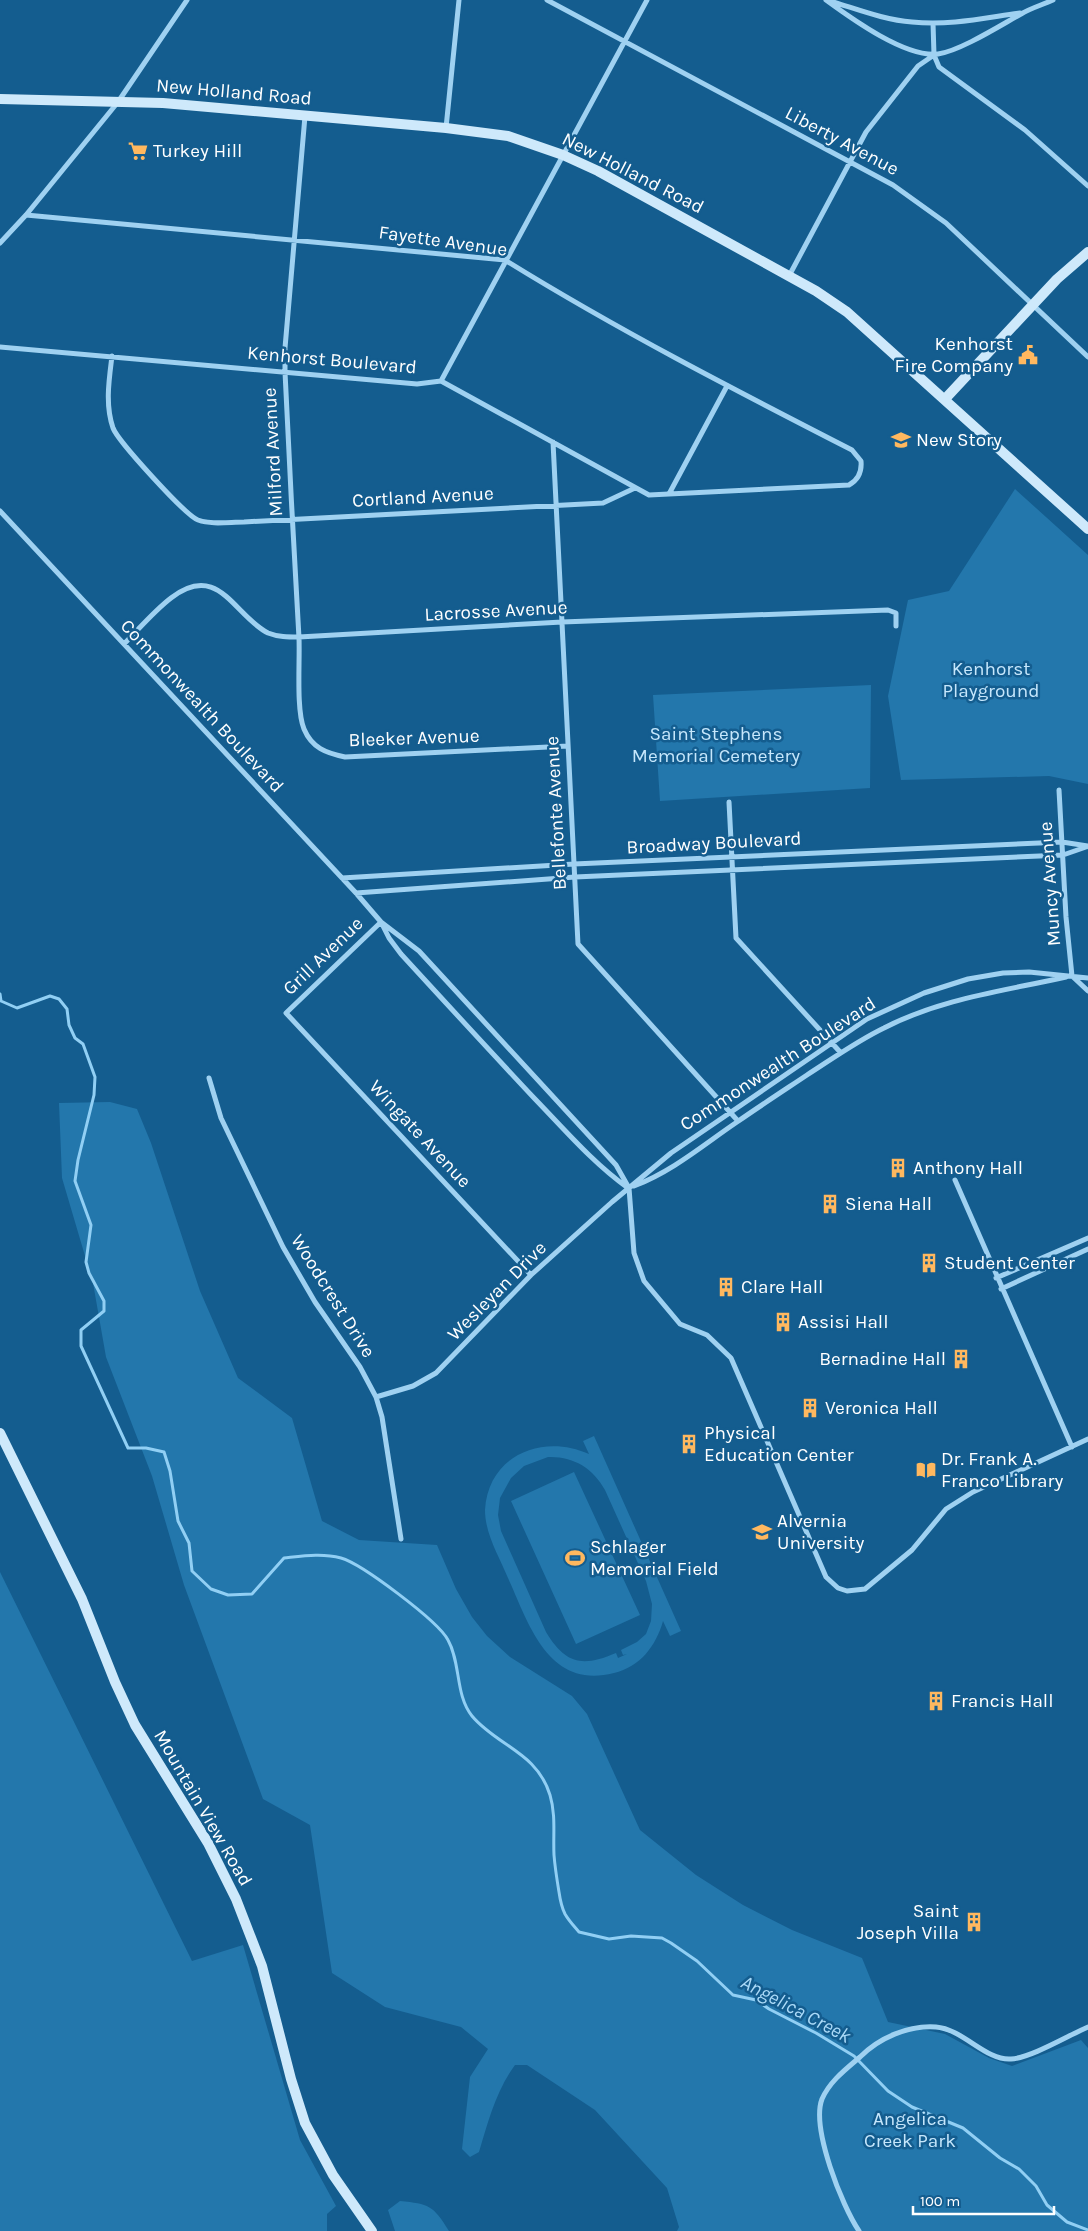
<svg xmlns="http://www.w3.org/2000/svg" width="1088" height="2231" font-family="Karla,sans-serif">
<rect width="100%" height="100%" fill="#145d8f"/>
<path fill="#2377ac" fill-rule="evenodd" d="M 1015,489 L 1088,555 L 1088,784 L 1049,776 L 901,780 L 888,696 L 908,600 L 949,591 Z
M 871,685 L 870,788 L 660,801 L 653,695 Z
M 110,1102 L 137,1109 L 151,1143 L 200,1291 L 238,1378 L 292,1418 L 322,1521 L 359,1540 L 437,1545 L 456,1589 L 472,1617 L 487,1636 L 510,1657 L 572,1696 L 587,1714 L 640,1830 L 696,1875 L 743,1905 L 792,1930 L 862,1958 L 888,2022 L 945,2034 L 989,2058 L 1012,2066 L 1081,2040 L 1088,2048 L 1088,2231 L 677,2231 L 679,2227 L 667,2188 L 595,2110 L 527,2065 L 515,2065 C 496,2091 488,2122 479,2152 L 470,2157 L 462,2149 L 470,2077 L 488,2049 L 461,2027 L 385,2007 L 332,1973 L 310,1825 L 263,1799 L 184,1585 L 152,1476 L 106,1357 L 93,1283 L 62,1178 L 59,1103 Z
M 594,1436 L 681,1631 L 670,1636 L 663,1621 C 656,1646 640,1667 614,1673 C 548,1690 529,1624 508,1578 C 499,1556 485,1534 485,1510 C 488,1455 543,1433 589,1454 L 583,1441 ZM 548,1457 C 573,1456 593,1468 605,1490 L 646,1581 L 652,1604 L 651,1621 L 646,1634 L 637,1642 L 621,1650 L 623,1655 L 627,1654 L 609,1662 L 618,1658 L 616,1653 C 583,1667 566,1665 546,1632 L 501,1531 L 498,1515 L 500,1498 L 511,1478 L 524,1466 Z
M 574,1472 L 640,1615 L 576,1644 L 511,1501 Z
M 0,1572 L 192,1961 L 243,1945 L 300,2140 L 336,2206 L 327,2214 L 327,2231 L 0,2231 Z
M 400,2201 C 429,2204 433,2205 449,2231 L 395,2231 L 388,2210 Z"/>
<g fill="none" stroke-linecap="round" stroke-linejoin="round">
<path stroke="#91cff4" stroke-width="3" d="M 0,994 L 1,1001 L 17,1008 L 50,996 L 59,999 L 67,1009 L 69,1025 L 75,1038 L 83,1044 L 95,1077 L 94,1095 L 78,1160 L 75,1181 L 91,1225 L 86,1262 L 89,1273 L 104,1301 L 104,1311 L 81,1330 L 81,1346 L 128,1448 L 146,1448 L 164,1452 L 170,1471 L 178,1521 L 189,1543 L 192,1571 L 211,1589 L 228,1595 L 252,1594 L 284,1558 C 303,1556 322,1553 341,1558 C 362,1564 438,1621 448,1640 C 461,1663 455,1695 472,1716 C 497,1746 537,1752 550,1795 C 556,1815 553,1835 554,1855 C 555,1868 557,1880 559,1892 C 560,1899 562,1908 565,1914 C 569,1921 574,1926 579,1932 L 609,1939 L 631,1936 L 662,1938 L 671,1943 L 697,1961 L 733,1995 L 756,2000 L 769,2009 L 816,2033 L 854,2056 L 888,2091 L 912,2107 L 963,2128 L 1000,2158 L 1019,2169 L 1036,2186 L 1047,2205 L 1067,2222 L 1088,2230"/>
<path stroke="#9fd1f1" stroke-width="5" d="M 547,0 L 893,185 L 946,223 L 1088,357
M 826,0 C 852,19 906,58 938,54 C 960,51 1001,25 1021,14 C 1031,8 1042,5 1053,0
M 830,1 C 857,9 884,20 912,22 C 949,26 984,18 1020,13
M 933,23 L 934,55 L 939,67 L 1025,130 L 1088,186
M 305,116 L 285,348 L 285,372 C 289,461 294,549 299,638 C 300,661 296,710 304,729 C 312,748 326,753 345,757 L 568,746
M 446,128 L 459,0
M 0,243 L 26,215 L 118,102 L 187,0
M 789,276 L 866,132 L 918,66 L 934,55
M 0,347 L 417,384 L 441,381 L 649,495 L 849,485 C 858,480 862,472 861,461 L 852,450 C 735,390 618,330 505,260 L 26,215
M 112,356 C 109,380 105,405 113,428 C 118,441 185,515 198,520 C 212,525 229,522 244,522 L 603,503 L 635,488
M 441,381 L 647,0
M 553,442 L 578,944 L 738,1121
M 669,494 L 727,386
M 0,511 L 356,893 L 381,922 L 389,938 L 401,954 C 445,1002 490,1051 535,1099 C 565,1130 593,1163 628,1188
M 124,644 C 139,629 154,611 171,598 C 219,561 234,616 268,633 C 278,637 288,637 299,637 L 562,622 L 888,610 L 896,613 L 896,626
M 1059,790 L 1066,917 L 1072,976
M 729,802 L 736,938 L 841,1053
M 342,878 L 574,864 L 1062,842 L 1088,846
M 356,893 L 575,877 L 1063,855 L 1086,847
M 381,922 L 419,951 L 616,1165 L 629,1188 L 634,1253 L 644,1281 L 680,1324 L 707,1335 L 731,1358 L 826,1577 L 838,1588 L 847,1591 L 865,1589 L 912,1550 L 946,1509 L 973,1492 L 1088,1439
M 381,922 L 286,1013 L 531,1275
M 1072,976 L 1088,991
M 209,1078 L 221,1118 L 283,1247 L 315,1302 L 360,1367 L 376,1397 L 382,1417 L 401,1539
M 955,1180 L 1072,1447
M 634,1186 C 673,1171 703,1145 737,1122 C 760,1106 783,1091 807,1075 C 832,1059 857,1041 884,1028 C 942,998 1004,991 1066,977
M 996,1278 L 1088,1238
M 1001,1289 L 1088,1249
M 376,1397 L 413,1386 L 436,1373 L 531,1275 L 612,1202 L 671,1153 L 867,1019 L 924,993 L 968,979 L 1003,973 L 1029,972 L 1088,978
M 859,2231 C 842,2206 811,2128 822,2099 C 830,2081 846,2069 860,2057 C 879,2038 908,2025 936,2027 C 963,2029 986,2061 1011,2059 C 1031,2058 1069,2035 1088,2027"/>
<path stroke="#cee9fb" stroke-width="10" d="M 0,99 L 163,103 L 446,128 L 508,136 L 563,155 L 598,171 L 816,291 L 847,312 L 1088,529
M 945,399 L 1057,279 L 1088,252
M 0,1433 L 82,1599 L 115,1682 L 135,1725 L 208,1843 L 236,1899 L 262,1966 L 291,2079 L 305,2123 L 333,2175 L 372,2231"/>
</g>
<defs>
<symbol id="supermarket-bare" viewBox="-9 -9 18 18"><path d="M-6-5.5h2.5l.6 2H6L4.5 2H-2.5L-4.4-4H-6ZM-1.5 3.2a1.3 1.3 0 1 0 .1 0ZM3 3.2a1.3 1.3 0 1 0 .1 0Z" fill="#ffb85f" stroke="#145d8f" stroke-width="2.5" paint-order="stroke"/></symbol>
<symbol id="civic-bare" viewBox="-9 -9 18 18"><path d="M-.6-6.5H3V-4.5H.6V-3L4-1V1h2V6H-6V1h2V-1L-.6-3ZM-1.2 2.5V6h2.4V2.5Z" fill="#ffb85f" stroke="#145d8f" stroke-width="2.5" paint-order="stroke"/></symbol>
<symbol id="school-bare" viewBox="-9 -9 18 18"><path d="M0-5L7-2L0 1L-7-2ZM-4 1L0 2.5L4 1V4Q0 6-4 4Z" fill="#ffb85f" stroke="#145d8f" stroke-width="2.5" paint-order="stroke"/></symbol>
<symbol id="building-bare" viewBox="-9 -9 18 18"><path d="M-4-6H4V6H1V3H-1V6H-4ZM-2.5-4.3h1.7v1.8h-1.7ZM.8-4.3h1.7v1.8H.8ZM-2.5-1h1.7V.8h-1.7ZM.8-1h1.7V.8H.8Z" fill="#ffb85f" stroke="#145d8f" stroke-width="2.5" paint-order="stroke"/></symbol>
<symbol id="library-bare" viewBox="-9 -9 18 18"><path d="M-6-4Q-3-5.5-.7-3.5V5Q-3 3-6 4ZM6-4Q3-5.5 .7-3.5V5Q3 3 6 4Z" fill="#ffb85f" stroke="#145d8f" stroke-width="2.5" paint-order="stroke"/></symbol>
<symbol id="university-bare" viewBox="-9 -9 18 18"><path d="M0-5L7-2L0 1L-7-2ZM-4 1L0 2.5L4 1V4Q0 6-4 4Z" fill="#ffb85f" stroke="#145d8f" stroke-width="2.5" paint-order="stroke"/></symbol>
<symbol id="stadium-bare" viewBox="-9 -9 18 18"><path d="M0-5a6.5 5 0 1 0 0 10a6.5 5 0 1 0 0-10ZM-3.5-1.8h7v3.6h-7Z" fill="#ffb85f" stroke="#145d8f" stroke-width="2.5" paint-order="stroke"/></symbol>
</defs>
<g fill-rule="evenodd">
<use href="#supermarket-bare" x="124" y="137" width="28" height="28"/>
<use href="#civic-bare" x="1014" y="341" width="28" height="28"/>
<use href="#school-bare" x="887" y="426" width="28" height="28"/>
<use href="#building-bare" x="884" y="1154" width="28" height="28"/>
<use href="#building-bare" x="816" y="1190" width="28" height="28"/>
<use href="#building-bare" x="915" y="1249" width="28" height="28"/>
<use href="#building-bare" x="712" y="1273" width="28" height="28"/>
<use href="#building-bare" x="769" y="1308" width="28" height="28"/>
<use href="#building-bare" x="947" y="1345" width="28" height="28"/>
<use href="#building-bare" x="796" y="1394" width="28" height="28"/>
<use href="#building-bare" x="675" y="1430" width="28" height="28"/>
<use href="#library-bare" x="912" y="1456" width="28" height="28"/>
<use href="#university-bare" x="748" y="1518" width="28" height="28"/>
<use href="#stadium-bare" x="561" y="1544" width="28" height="28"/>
<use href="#building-bare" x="922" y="1687" width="28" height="28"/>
<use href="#building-bare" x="960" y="1908" width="28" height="28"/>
</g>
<g text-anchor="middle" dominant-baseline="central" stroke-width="5" stroke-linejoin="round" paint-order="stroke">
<g font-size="19" fill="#fff" stroke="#145d8f">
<text transform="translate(234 92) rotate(5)">New Holland Road</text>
<text transform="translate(842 141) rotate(28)">Liberty Avenue</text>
<text transform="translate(633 173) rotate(27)">New Holland Road</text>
<text transform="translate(443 241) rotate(8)">Fayette Avenue</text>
<text transform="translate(332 360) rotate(5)">Kenhorst Boulevard</text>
<text transform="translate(273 452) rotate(-93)">Milford Avenue</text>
<text transform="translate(423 497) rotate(-3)">Cortland Avenue</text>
<text transform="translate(496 611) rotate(-3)">Lacrosse Avenue</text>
<text transform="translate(202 706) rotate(47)">Commonwealth Boulevard</text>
<text transform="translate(414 738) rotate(-2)">Bleeker Avenue</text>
<text transform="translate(556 813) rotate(-93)">Bellefonte Avenue</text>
<text transform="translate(714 843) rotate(-3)">Broadway Boulevard</text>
<text transform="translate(1050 884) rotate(-94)">Muncy Avenue</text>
<text transform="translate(323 956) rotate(-44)">Grill Avenue</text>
<text transform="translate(778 1064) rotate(-33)">Commonwealth Boulevard</text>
<text transform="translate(420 1134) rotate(47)">Wingate Avenue</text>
<text transform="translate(497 1291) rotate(-45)">Wesleyan Drive</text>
<text transform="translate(333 1296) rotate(58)">Woodcrest Drive</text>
<text transform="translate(203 1808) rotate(60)">Mountain View Road</text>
</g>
<g font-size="19" fill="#fff" stroke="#145d8f" text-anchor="start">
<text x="153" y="151">Turkey Hill</text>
<text x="1013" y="344" text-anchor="end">Kenhorst<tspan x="1013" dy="22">Fire Company</tspan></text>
<text x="916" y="440">New Story</text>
<text x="913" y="1168">Anthony Hall</text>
<text x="845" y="1204">Siena Hall</text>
<text x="944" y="1263">Student Center</text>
<text x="741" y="1287">Clare Hall</text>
<text x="798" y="1322">Assisi Hall</text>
<text x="946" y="1359" text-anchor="end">Bernadine Hall</text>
<text x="825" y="1408">Veronica Hall</text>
<text x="704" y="1433">Physical<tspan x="704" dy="22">Education Center</tspan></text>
<text x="941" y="1459">Dr. Frank A.<tspan x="941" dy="22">Franco Library</tspan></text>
<text x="777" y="1521">Alvernia<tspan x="777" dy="22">University</tspan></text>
<text x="590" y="1547">Schlager<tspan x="590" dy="22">Memorial Field</tspan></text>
<text x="951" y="1701">Francis Hall</text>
<text x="959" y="1911" text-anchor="end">Saint<tspan x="959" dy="22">Joseph Villa</tspan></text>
</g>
<g font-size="19" fill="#c6e7fc" stroke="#145d8f">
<text x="991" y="669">Kenhorst<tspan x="991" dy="22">Playground</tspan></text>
<text x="716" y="734">Saint Stephens<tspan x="716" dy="22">Memorial Cemetery</tspan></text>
<text x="910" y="2119">Angelica<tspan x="910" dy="22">Creek Park</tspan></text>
</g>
<g font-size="20" font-style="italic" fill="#abdaf8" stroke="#145d8f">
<text transform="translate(796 2009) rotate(28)">Angelica Creek</text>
</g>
</g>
<path d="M913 2206v8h141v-8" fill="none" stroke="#ffffff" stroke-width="2.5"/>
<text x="920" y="2206" font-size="15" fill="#ffffff" stroke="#145d8f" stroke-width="4" paint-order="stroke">100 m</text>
</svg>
